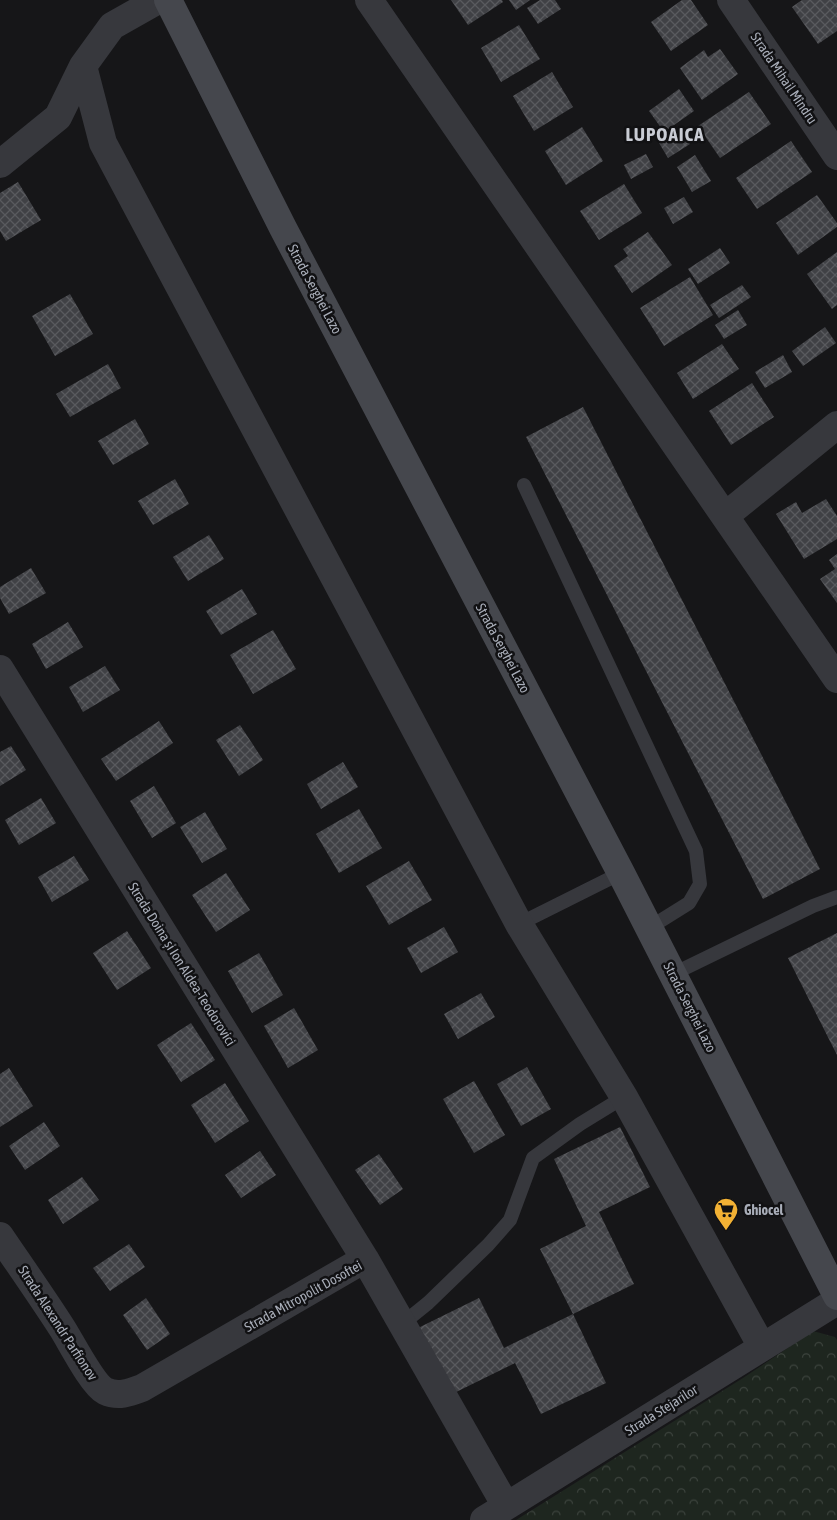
<svg xmlns="http://www.w3.org/2000/svg" width="837" height="1520" font-family="'Asap Condensed',sans-serif">
<defs>
<pattern id="forest-crowns" width="20" height="18" patternUnits="userSpaceOnUse" patternTransform="scale(1.25)"><rect width="20" height="18" fill="#1e261f"/><path d="M2 6a3 3 0 1 1 6 0M12 15a3 3 0 1 1 6 0" fill="none" stroke="#3c433d"/></pattern>
<pattern id="building-cross-hatch" width="8" height="8" patternUnits="userSpaceOnUse" patternTransform="scale(1.25)"><rect width="8" height="8" fill="#404145"/><path d="M0 0l8 8M0 8l8-8" fill="none" stroke="#595a5e"/></pattern>
</defs>
<rect width="100%" height="100%" fill="#161618"/>
<path fill="url(#forest-crowns)" d="M 813,1331 L 835,1337 L 837,1340 L 837,1520 L 516,1520 L 743,1378 Z"/>
<path fill="url(#building-cross-hatch)" d="M 451,0 L 502,0 L 503,2 L 468,25 Z
M 509,0 L 530,0 L 516,10 Z
M 540,0 L 555,0 L 561,9 L 538,24 L 527,8 Z
M 682,0 L 691,0 L 708,25 L 671,51 L 651,22 Z
M 802,0 L 837,0 L 837,31 L 818,44 L 792,7 Z
M 519,25 L 540,59 L 501,82 L 481,48 Z
M 720,49 L 738,74 L 702,100 L 680,68 L 704,50 L 708,57 Z
M 552,72 L 573,107 L 534,131 L 513,96 Z
M 679,89 L 694,111 L 664,132 L 649,111 Z
M 749,92 L 771,124 L 720,158 L 698,126 Z
M 582,127 L 603,161 L 566,185 L 545,151 Z
M 680,129 L 690,144 L 668,158 L 659,143 Z
M 791,141 L 812,172 L 757,209 L 736,178 Z
M 646,154 L 653,167 L 631,179 L 624,165 Z
M 695,155 L 711,181 L 692,192 L 677,167 Z
M 18,182 L 41,220 L 6,241 L 0,231 L 0,193 Z
M 624,184 L 642,213 L 599,240 L 580,211 Z
M 817,195 L 837,223 L 837,227 L 798,255 L 776,223 Z
M 684,197 L 693,212 L 673,224 L 664,208 Z
M 648,232 L 672,265 L 632,293 L 614,266 L 628,256 L 623,249 Z
M 720,248 L 730,263 L 698,284 L 688,269 Z
M 837,252 L 837,305 L 832,309 L 807,274 Z
M 690,277 L 713,315 L 664,346 L 640,308 Z
M 742,285 L 751,297 L 719,318 L 710,305 Z
M 70,294 L 93,334 L 55,356 L 32,316 Z
M 738,310 L 747,325 L 724,339 L 715,325 Z
M 825,327 L 836,343 L 803,366 L 792,351 Z
M 722,344 L 739,369 L 693,399 L 677,373 Z
M 783,355 L 792,372 L 765,388 L 755,372 Z
M 108,364 L 121,388 L 70,417 L 56,394 Z
M 752,383 L 774,417 L 731,445 L 709,411 Z
M 583,407 L 820,869 L 763,899 L 526,437 Z
M 135,419 L 149,444 L 113,465 L 98,441 Z
M 175,479 L 189,504 L 153,525 L 138,501 Z
M 826,499 L 837,516 L 837,539 L 804,559 L 776,514 L 796,502 L 802,513 Z
M 209,535 L 224,559 L 188,581 L 173,557 Z
M 837,554 L 837,603 L 820,579 L 835,569 L 829,560 Z
M 31,568 L 46,593 L 9,614 L 0,598 L 0,587 Z
M 242,589 L 257,614 L 221,635 L 206,611 Z
M 68,622 L 83,647 L 46,669 L 32,644 Z
M 273,630 L 296,669 L 253,694 L 230,655 Z
M 105,666 L 120,690 L 83,712 L 69,687 Z
M 159,721 L 173,743 L 116,781 L 101,759 Z
M 240,725 L 263,760 L 239,776 L 216,740 Z
M 11,746 L 26,770 L 0,786 L 0,752 Z
M 343,762 L 358,787 L 321,809 L 307,784 Z
M 154,786 L 176,823 L 152,838 L 130,801 Z
M 41,798 L 56,823 L 19,845 L 5,820 Z
M 359,809 L 382,848 L 339,873 L 316,834 Z
M 205,812 L 227,849 L 202,863 L 180,827 Z
M 74,856 L 89,880 L 52,902 L 38,877 Z
M 409,861 L 432,900 L 389,925 L 366,886 Z
M 226,873 L 250,910 L 216,932 L 192,895 Z
M 444,927 L 458,952 L 421,973 L 407,948 Z
M 127,931 L 151,968 L 117,990 L 93,953 Z
M 837,933 L 837,1055 L 788,958 Z
M 259,953 L 283,995 L 252,1013 L 228,971 Z
M 481,993 L 495,1017 L 458,1039 L 444,1014 Z
M 294,1008 L 318,1050 L 288,1068 L 264,1026 Z
M 191,1023 L 215,1060 L 181,1082 L 157,1045 Z
M 527,1067 L 551,1109 L 521,1126 L 497,1084 Z
M 9,1068 L 33,1106 L 0,1127 L 0,1074 Z
M 474,1081 L 505,1135 L 474,1153 L 443,1099 Z
M 225,1083 L 249,1121 L 215,1143 L 191,1105 Z
M 44,1122 L 60,1146 L 25,1170 L 9,1146 Z
M 620,1127 L 650,1187 L 599,1212 L 634,1284 L 573,1314 L 540,1249 L 586,1226 L 554,1159 Z
M 260,1151 L 276,1175 L 241,1198 L 225,1175 Z
M 379,1154 L 403,1189 L 380,1205 L 355,1170 Z
M 82,1177 L 99,1200 L 63,1224 L 48,1200 Z
M 129,1244 L 145,1267 L 110,1291 L 93,1268 Z
M 146,1298 L 170,1334 L 147,1350 L 123,1315 Z
M 479,1298 L 504,1348 L 573,1314 L 606,1383 L 541,1414 L 515,1363 L 448,1396 L 416,1329 Z"/>
<g fill="none" stroke-linecap="round" stroke-linejoin="round">
<path stroke="#37383d" stroke-width="14" d="M 524,485 L 696,851 L 700,884 L 689,903 L 649,928
M 519,924 L 621,873
M 673,974 L 813,906 L 837,897
M 402,1324 L 428,1303 L 488,1245 L 510,1220 L 533,1158 L 580,1124 L 624,1097"/>
<path stroke="#37383d" stroke-width="28" d="M 369,0 L 837,679
M 731,0 L 837,156
M 83,66 L 103,143 L 519,924 L 624,1097 L 762,1347
M 0,164 L 58,117 L 83,66 L 112,26 L 158,0
M 725,516 L 837,425
M 0,669 L 365,1259 L 506,1506
M 0,1236 C 21,1267 42,1297 62,1328 C 71,1342 92,1384 105,1391 C 118,1397 129,1393 142,1388 L 365,1259
M 484,1520 L 837,1301"/>
<path stroke="#45474d" stroke-width="28" d="M 168,0 L 283,228 L 621,873 L 837,1296"/>
</g>
<defs>
<symbol id="supermarket-pin" viewBox="-11 -11 22 30"><path d="M0 17L-7.5 6A9.5 9.5 0 1 1 7.5 6Z" fill="#f2b134" stroke="#111113"/><path d="M-6-5.5h2.5l.6 2H6L4.5 2H-2.5L-4.4-4H-6ZM-1.5 3.2a1.3 1.3 0 1 0 .1 0ZM3 3.2a1.3 1.3 0 1 0 .1 0Z" fill="#111"/></symbol>
</defs>
<g fill-rule="evenodd">
<use href="#supermarket-pin" x="712" y="1196" width="28" height="38"/>
</g>
<g text-anchor="middle" dominant-baseline="central" stroke-width="5" stroke-linejoin="round" paint-order="stroke">
<g font-size="14" fill="#a8adb8" stroke="#111113">
<text transform="translate(784 78) rotate(56)">Strada Mihail Mîndru</text>
<text transform="translate(315 289) rotate(62)">Strada Serghei Lazo</text>
<text transform="translate(503 648) rotate(62)">Strada Serghei Lazo</text>
<text transform="translate(182 964) rotate(58)">Strada Doina și Ion Aldea-Teodorovici</text>
<text transform="translate(690 1007) rotate(63)">Strada Serghei Lazo</text>
<text transform="translate(303 1296) rotate(-29)">Strada Mitropolit Dosoftei</text>
<text transform="translate(58 1323) rotate(57)">Strada Alexandr Parfionov</text>
<text transform="translate(661 1410) rotate(-32)">Strada Stejarilor</text>
</g>
<g font-size="14" font-weight="bold" fill="#a8adb8" stroke="#111113" text-anchor="start">
<text x="744" y="1210">Ghiocel</text>
</g>
<g font-size="19" font-weight="bold" letter-spacing="1" fill="#c9ccd4" stroke="#111113">
<text x="665" y="134">LUPOAICA</text>
</g>
</g>
</svg>
